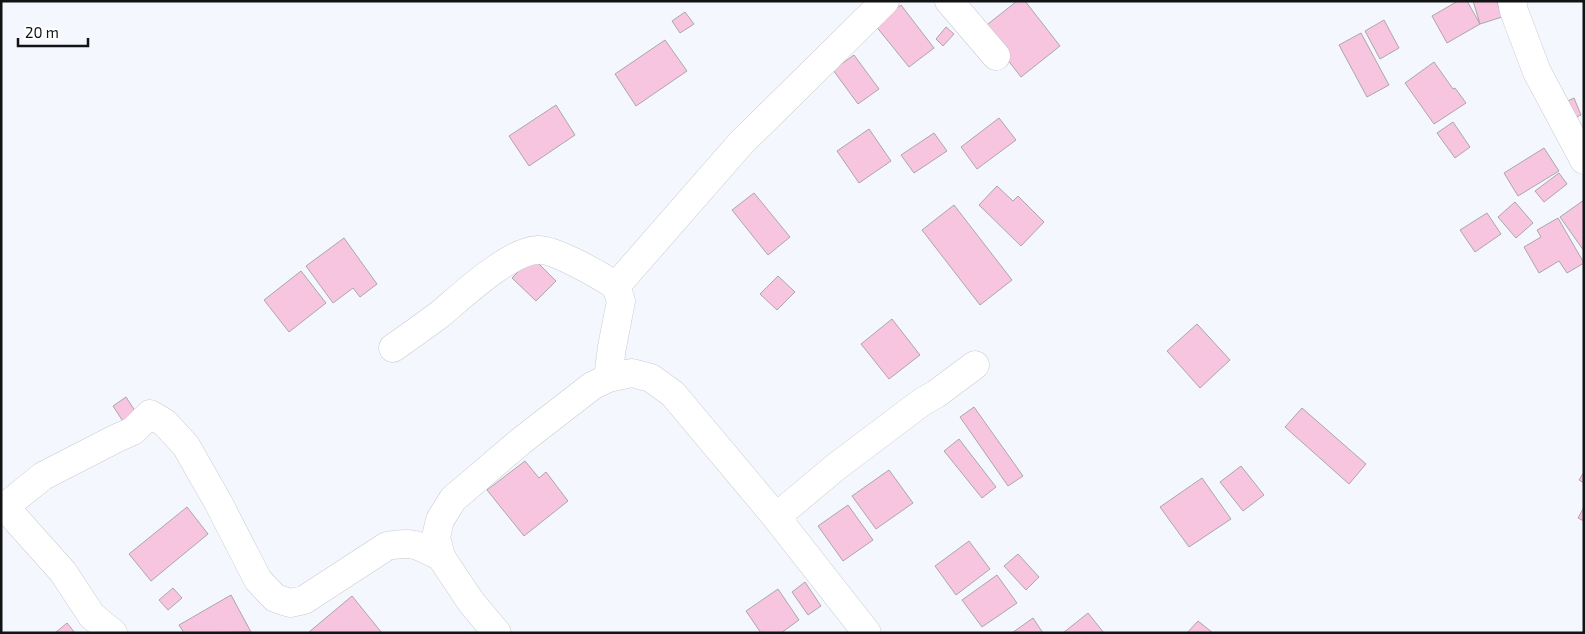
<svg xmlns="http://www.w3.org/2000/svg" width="1585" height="634" font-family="'Exo 2',sans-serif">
<rect width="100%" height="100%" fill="#f4f7fd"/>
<path fill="#f7c5df" stroke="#aca6a9" d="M 1017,1 L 1025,1 L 1060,46 L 1021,77 L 983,28 Z
M 1458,1 L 1467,1 L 1480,24 L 1447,43 L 1432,16 Z
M 1473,1 L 1497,1 L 1502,17 L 1480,24 Z
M 901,5 L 934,48 L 909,67 L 875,25 Z
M 685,12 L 694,24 L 680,33 L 672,21 Z
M 1384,20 L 1399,48 L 1380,59 L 1365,31 Z
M 946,27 L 954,34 L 943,46 L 936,39 Z
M 1361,33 L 1389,85 L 1367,97 L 1339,45 Z
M 665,40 L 687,71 L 636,106 L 615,74 Z
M 854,55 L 879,89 L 858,104 L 833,70 Z
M 1434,62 L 1453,89 L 1455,88 L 1466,103 L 1434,124 L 1405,83 Z
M 1574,98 L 1581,115 L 1566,122 L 1559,105 Z
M 556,105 L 575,135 L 529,166 L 509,136 Z
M 999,118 L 1016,140 L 977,169 L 961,147 Z
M 1453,122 L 1470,147 L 1455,158 L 1437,133 Z
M 869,129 L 891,161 L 859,183 L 837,151 Z
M 934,133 L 947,151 L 914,173 L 901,155 Z
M 1544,148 L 1559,171 L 1518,196 L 1504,173 Z
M 1559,173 L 1567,184 L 1544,202 L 1535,191 Z
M 997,186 L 1013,201 L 1018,196 L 1044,222 L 1021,246 L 979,205 Z
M 754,193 L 790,237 L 768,255 L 732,210 Z
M 1584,200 L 1584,251 L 1560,217 Z
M 1515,202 L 1533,223 L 1516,238 L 1498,217 Z
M 954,205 L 1012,280 L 980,305 L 922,230 Z
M 1487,213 L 1501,234 L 1475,252 L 1460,230 Z
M 1558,218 L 1584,263 L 1567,273 L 1559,261 L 1539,273 L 1524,247 L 1541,237 L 1537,230 Z
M 344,238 L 377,284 L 360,297 L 353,288 L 333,303 L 306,266 Z
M 532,257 L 556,281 L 536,301 L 512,278 Z
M 301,271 L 326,303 L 289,332 L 264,300 Z
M 778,276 L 795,292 L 777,310 L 760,294 Z
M 892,319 L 920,355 L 889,379 L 861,344 Z
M 1197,324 L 1230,360 L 1200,388 L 1167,351 Z
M 126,397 L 137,414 L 124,423 L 113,406 Z
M 974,407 L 1023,476 L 1008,486 L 960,417 Z
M 1302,408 L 1366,464 L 1349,484 L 1285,427 Z
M 959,439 L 996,487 L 982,498 L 944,451 Z
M 525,461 L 539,478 L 546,472 L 568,501 L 524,536 L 487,490 Z
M 1241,466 L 1264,495 L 1243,511 L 1220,482 Z
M 889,470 L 913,503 L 876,529 L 852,496 Z
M 1584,472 L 1584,483 L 1579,480 Z
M 1202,478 L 1231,519 L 1189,547 L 1160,507 Z
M 848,505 L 873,540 L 843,561 L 818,526 Z
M 187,507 L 208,534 L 151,581 L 129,554 Z
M 1584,507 L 1584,521 L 1578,518 Z
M 969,541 L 990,569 L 956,595 L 935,566 Z
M 1018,554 L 1039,577 L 1026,590 L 1004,566 Z
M 997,575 L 1017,603 L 982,627 L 962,600 Z
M 805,582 L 821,606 L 808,615 L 792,592 Z
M 173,588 L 182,598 L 168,610 L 159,600 Z
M 778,589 L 799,620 L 781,633 L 761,633 L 746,611 Z
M 231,595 L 251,632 L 184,633 L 179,625 Z
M 352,596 L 382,633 L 310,633 L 309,632 Z
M 1088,613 L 1104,633 L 1063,633 Z
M 1033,618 L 1043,633 L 1012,633 Z
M 1198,621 L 1213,633 L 1187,633 Z
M 67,623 L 75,633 L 55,633 Z"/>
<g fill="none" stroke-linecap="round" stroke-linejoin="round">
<defs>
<path id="minor" d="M 949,1 L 996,56
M 1512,1 L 1514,11 L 1537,72 L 1584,160
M 616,286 L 741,143 L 885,1
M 393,348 C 409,337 424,326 439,315 C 462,296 508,252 537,250 C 553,248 601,276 616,286 L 621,301 L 612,347 L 608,378
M 5,507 L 63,572 L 92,616 L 113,633
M 1,510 L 43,476 L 117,438 L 133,431 L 150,414 L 165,423 L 186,446 L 218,502 L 258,580 L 275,598 L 290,603 L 304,600 L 387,546 C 414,541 418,545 441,557
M 776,517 L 867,633
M 497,633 L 471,602 L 441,557 L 436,537 L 440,520 L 453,499 L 521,441 L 592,386 L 608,378 L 632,373 L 651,378 L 673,394 L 776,517 L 837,466 L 922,402 L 936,394 L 975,365"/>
</defs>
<use href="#minor" stroke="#c8cbd0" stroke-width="29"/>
<use href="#minor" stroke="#fff" stroke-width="28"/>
</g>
<rect width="1585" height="634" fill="none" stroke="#121315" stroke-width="5"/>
<path d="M18 38v8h70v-8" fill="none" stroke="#121315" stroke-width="2.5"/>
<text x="25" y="38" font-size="15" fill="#121315" stroke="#ffffff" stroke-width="4" paint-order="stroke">20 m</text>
</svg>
